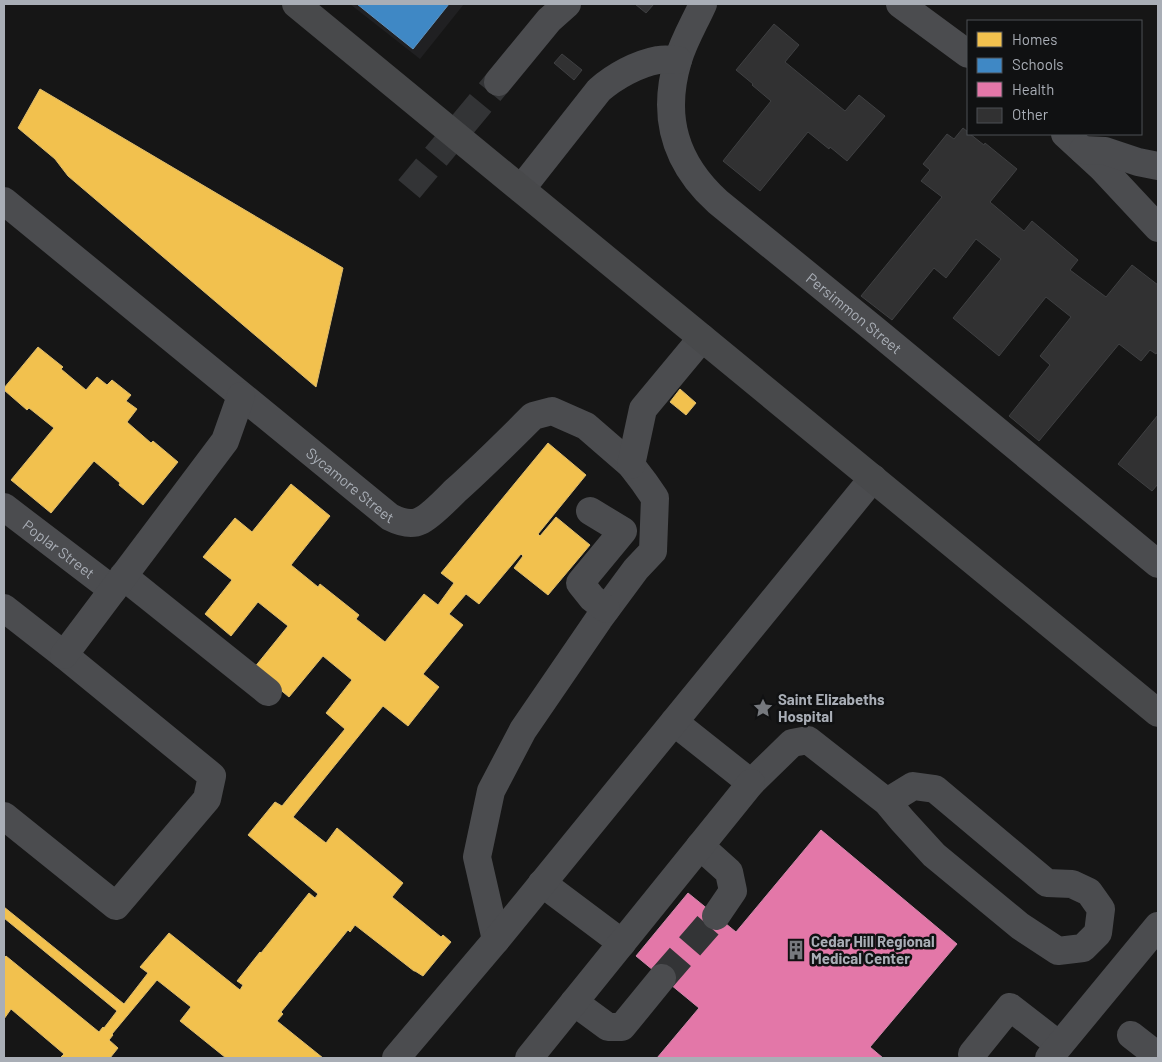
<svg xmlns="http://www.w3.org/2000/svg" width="1162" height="1062" font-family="Barlow,sans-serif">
<rect width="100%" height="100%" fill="#161616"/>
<path fill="#202022" d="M 350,4 L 464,4 L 420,59 Z"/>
<path fill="#f2c14e" stroke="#dcbb6d" d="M 40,89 L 343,268 L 316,387 L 68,176 L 55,159 L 18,128 Z
M 38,347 L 63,367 L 61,369 L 86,390 L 97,377 L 107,385 L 112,380 L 131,395 L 126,401 L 137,409 L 127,422 L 151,443 L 153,441 L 178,462 L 143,505 L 119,485 L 120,483 L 94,461 L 51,513 L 11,480 L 54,428 L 29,408 L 27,410 L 4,390 L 4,388 Z
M 680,389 L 696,403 L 686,415 L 670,402 Z
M 548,443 L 586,475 L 538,534 L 540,536 L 556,517 L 590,545 L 548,595 L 514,568 L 523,556 L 521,554 L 479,604 L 466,594 L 449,614 L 463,625 L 423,674 L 439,687 L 408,726 L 383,706 L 293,817 L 326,843 L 337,828 L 403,883 L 392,897 L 441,937 L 443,935 L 451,942 L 423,976 L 415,971 L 414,971 L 355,925 L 350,932 L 348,930 L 281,1012 L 283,1014 L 277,1021 L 323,1058 L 226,1058 L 180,1021 L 191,1007 L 157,980 L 112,1034 L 113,1035 L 109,1040 L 118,1048 L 110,1058 L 60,1058 L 64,1054 L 11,1009 L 4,1019 L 4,958 L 6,956 L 99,1032 L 103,1027 L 104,1028 L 117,1011 L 4,918 L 4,907 L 124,1004 L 148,973 L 140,967 L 169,933 L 240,990 L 243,985 L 237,981 L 260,952 L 261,953 L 309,893 L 315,898 L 318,894 L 248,835 L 275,802 L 282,806 L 345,729 L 326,713 L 352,680 L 323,656 L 289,697 L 254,668 L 288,626 L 258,602 L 231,636 L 205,614 L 232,580 L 203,557 L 235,518 L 252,532 L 291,484 L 330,516 L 291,565 L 318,587 L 320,584 L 359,615 L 356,619 L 385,642 L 424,594 L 438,605 L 454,583 L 441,573 Z"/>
<path fill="#3f88c5" stroke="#5f93c0" d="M 357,4 L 449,4 L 413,49 Z"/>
<path fill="#e377a8" stroke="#d288ac" d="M 821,830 L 957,944 L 870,1047 L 883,1058 L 657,1058 L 699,1008 L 636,956 L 688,893 L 736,932 Z"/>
<path fill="#313132" stroke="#3f4042" d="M 635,4 L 654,4 L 646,13 Z
M 774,24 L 799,45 L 785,62 L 845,111 L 859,95 L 885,116 L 847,161 L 830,147 L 829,149 L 808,132 L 760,191 L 723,161 L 771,101 L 752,85 L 753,84 L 736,70 Z
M 562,54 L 582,70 L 574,80 L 554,63 Z
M 963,128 L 968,132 L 968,134 L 970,134 L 984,145 L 985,143 L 1017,169 L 990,202 L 1024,231 L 1032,221 L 1078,260 L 1070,270 L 1106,297 L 1132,265 L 1158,285 L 1158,351 L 1156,354 L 1150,350 L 1141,361 L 1119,344 L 1039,441 L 1009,416 L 1050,365 L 1040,356 L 1071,317 L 1046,297 L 999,356 L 953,318 L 1001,259 L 976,239 L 946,278 L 934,268 L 892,320 L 861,296 L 942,197 L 921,181 L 930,170 L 923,164 L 947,134 L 954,139 Z
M 1158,415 L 1158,484 L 1152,491 L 1118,464 Z"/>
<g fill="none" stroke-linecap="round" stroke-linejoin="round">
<path stroke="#333436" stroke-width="28" stroke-dasharray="28 14" stroke-linecap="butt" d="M 409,189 L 498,82
M 662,978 L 716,916"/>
<g stroke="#4b4c4f" stroke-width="28">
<path id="s1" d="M 703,4 C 695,22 684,40 678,60 C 661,117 675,163 718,202 L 874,329 L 1158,564"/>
<path d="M 900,4 L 968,54"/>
<path d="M 498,82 L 549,20 L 567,4"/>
<path d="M 1065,134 L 1102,168 L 1158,228"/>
<path d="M 1083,150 L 1105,151 L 1138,162 L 1158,166"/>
<path d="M 521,189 L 599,90 C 615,76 637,64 658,60 C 665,59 672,60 678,60"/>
<path id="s2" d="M 4,201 L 390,517 C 398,521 410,526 420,521 C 430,517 447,499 455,491 C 482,467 508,441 533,416 L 552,411 L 586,426 L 631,465 L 644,482 L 655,498 L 653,551 L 636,569 L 599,619 L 523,730 L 491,791 L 477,857 L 496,940"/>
<path d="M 631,465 L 643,409 L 702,338"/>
<path id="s3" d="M 4,507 L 113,590"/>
<path d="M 590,511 L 623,531 L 580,583 L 592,598 L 606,609"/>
<path d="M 123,576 L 268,692"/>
<path d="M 4,608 L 64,655 L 212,776 L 207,799 L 116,906 L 4,816"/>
<path d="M 64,655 L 225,441 L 241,396"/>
<path d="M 674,722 L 751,783 L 792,743 L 808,740 L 887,802 L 902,820 L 934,855 L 1020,926 L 1058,951 L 1083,948 L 1098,933 L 1101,909 L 1089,892 L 1072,884 L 1047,883 L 935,789 L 913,786 L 887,802"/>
<path d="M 700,846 L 729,872 L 733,891 L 716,916"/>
<path d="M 542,883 L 622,943"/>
<path d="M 574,1002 L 608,1027 L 622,1027 L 662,978"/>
<path d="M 1131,1035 L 1158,1056"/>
<path d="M 972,1054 L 1010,1007 L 1059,1045"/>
<path d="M 396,1058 L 496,940 L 873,478"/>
<path d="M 529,1058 L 751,783"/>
<path d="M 1049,1058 L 1158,926"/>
</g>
<path stroke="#48494b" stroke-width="28" d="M 296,4 L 1158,713"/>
</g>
<defs>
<symbol id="sight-bare" viewBox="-9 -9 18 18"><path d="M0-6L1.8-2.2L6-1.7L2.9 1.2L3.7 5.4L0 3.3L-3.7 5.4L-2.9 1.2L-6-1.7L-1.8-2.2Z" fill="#76797e" stroke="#101112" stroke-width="2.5" paint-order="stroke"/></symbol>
<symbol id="building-bare" viewBox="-9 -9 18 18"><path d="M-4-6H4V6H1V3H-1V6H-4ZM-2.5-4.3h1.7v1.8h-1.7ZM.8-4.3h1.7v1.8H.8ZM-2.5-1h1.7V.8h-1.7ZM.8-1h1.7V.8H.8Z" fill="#76797e" stroke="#101112" stroke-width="2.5" paint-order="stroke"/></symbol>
</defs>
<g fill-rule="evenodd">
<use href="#sight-bare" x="749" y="694" width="28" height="28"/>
<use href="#building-bare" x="782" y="936" width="28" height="28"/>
</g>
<g text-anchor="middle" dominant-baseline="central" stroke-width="5" stroke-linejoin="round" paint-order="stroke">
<g font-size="15" fill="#a9aeb6" stroke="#101112">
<text stroke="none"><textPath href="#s1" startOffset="394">Persimmon Street</textPath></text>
<text stroke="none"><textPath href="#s2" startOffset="448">Sycamore Street</textPath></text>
<text stroke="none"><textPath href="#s3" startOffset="69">Poplar Street</textPath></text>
</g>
<g font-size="15" font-weight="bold" fill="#a9aeb6" stroke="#101112" text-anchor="start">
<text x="778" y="699">Saint Elizabeths<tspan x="778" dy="17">Hospital</tspan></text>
<text x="811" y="941">Cedar Hill Regional<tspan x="811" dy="17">Medical Center</tspan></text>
</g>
</g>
<rect width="1162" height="1062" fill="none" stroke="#a9aeb6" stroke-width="10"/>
<rect x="967" y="20" width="175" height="115" fill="#101112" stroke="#4d5054"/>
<rect x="977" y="32" width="25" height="15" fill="#f2c14e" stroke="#4d5054"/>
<text x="1012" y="45" font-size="15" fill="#a9aeb6">Homes</text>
<rect x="977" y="58" width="25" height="15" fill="#3f88c5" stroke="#4d5054"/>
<text x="1012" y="70" font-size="15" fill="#a9aeb6">Schools</text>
<rect x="977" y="82" width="25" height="15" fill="#e377a8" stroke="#4d5054"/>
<text x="1012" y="95" font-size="15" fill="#a9aeb6">Health</text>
<rect x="977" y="108" width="25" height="15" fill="#313132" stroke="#4d5054"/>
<text x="1012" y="120" font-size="15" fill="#a9aeb6">Other</text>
</svg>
